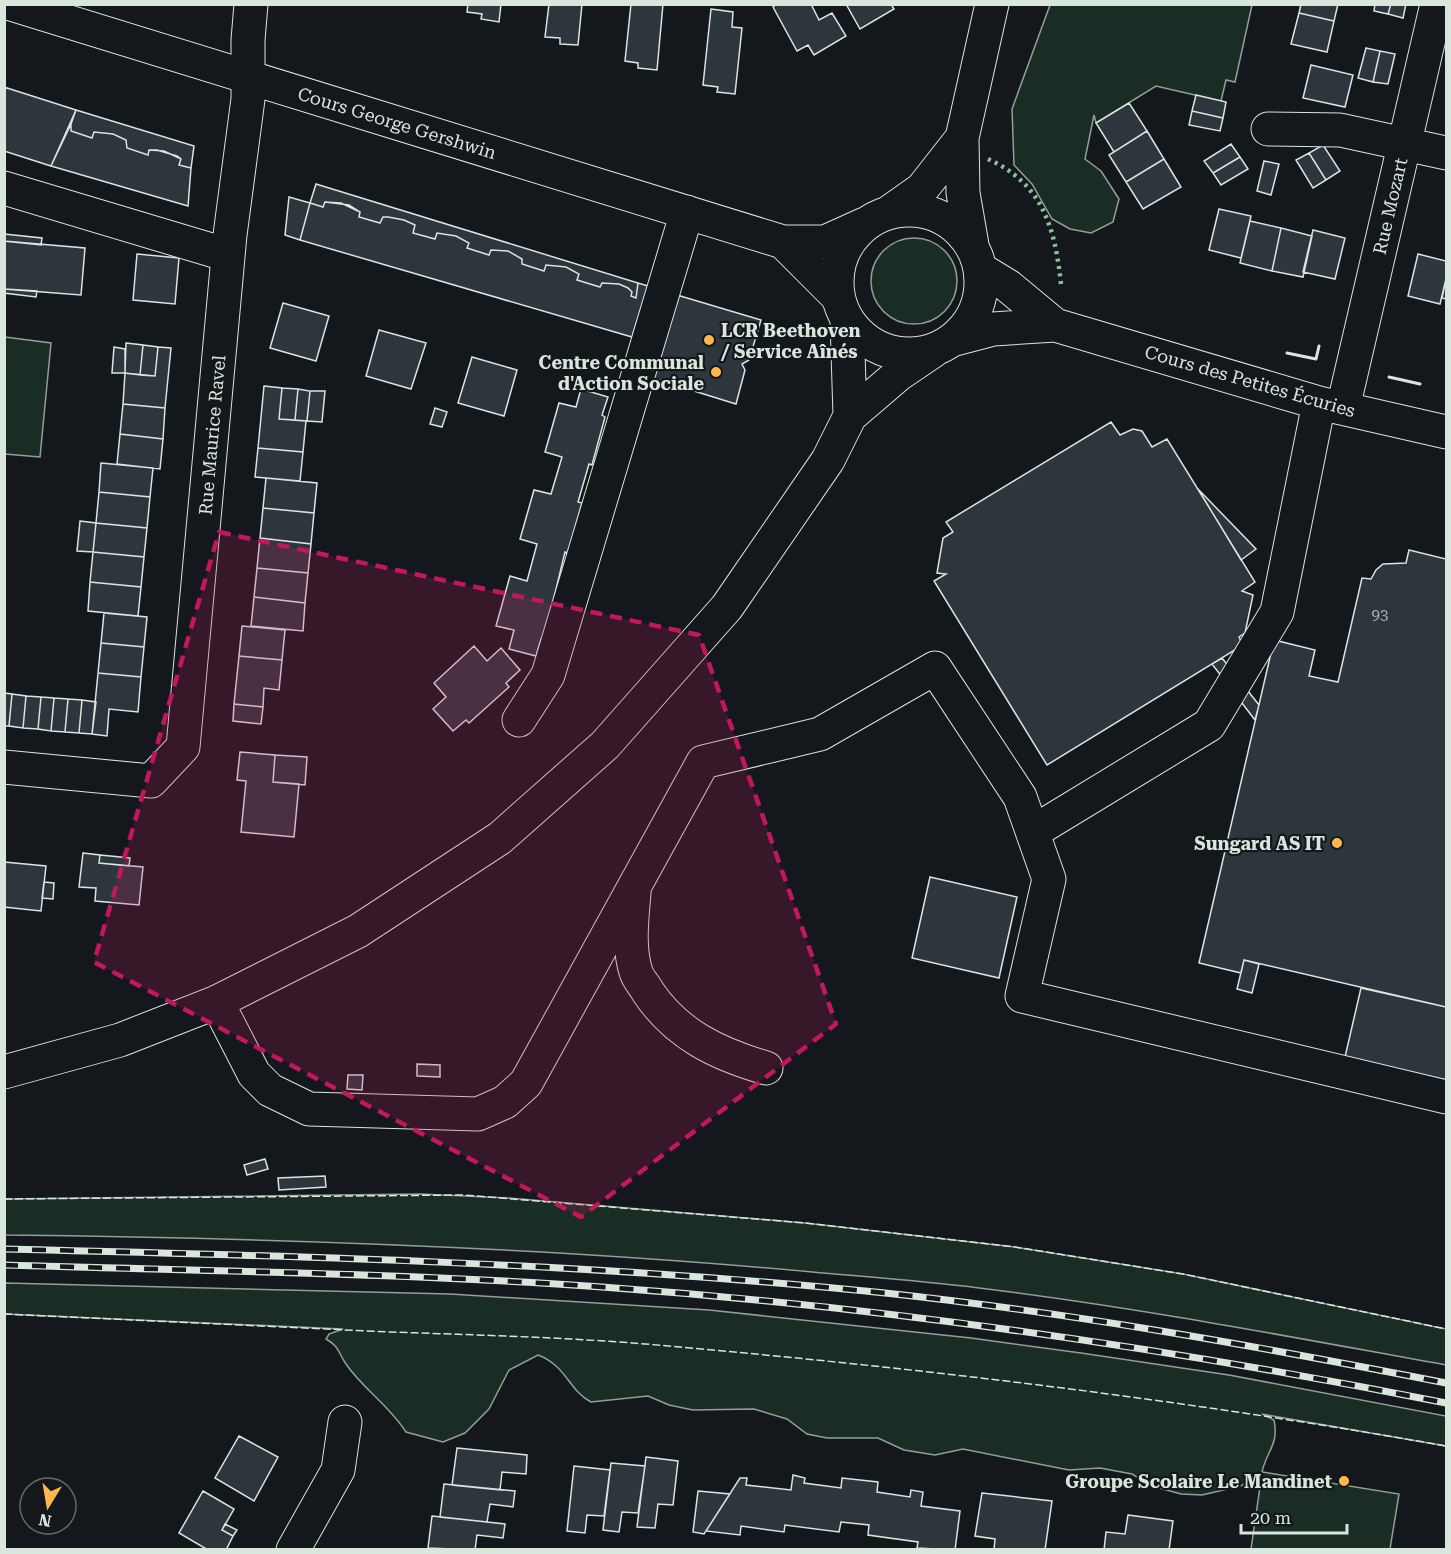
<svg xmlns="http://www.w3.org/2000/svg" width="1451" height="1554" font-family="'Roboto Serif',serif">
<rect width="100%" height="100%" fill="#14181c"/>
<path fill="#1a2d24" stroke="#939e99" stroke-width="1.5" d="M 1050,5 L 1252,5 L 1235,82 L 1226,80 L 1221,101 L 1156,86 L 1096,123 L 1094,115 L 1085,159 L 1101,171 L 1119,199 L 1113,222 L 1091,233 L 1070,229 L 1052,219 L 1032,184 L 1014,165 L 1012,109 Z
M871 281a43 43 0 1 1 86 0a43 43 0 1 1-86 0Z
M 5,337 L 51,343 L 40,457 L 5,454 Z
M 420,1194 L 509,1198 L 805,1223 L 1015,1247 L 1183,1274 L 1446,1329 L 1446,1365 C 1291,1337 1136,1307 979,1288 C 924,1281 868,1277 812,1272 C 544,1247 274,1238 5,1235 L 5,1199 Z
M 5,1283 L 450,1294 L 709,1310 L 971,1338 L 1081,1353 L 1229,1375 L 1446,1416 L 1446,1446 L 1262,1414 L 1274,1420 C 1279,1445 1267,1450 1262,1472 L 1399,1494 L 1390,1549 L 1251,1549 L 1262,1473 L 1241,1486 L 1202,1495 L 1181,1494 L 1152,1486 L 1132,1474 L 1100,1468 L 1069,1470 L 963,1449 L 935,1455 L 904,1450 L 878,1438 L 827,1438 L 807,1434 L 787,1419 L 754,1409 L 693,1410 L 669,1405 L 648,1396 L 591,1402 C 569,1391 567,1366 538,1355 L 509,1370 L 489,1409 L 465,1433 L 443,1442 L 406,1432 C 388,1404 363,1389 346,1364 C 337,1351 340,1347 326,1339 L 329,1334 L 343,1329 L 5,1314 Z"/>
<path fill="#2c363c" stroke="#d8e6dc" stroke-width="1.5" d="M 468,4 L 501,4 L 499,22 L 481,19 L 482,14 L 467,12 Z
M 549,4 L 582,4 L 578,45 L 560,44 L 560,38 L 545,37 Z
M 631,4 L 663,4 L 657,70 L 638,68 L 638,63 L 625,61 Z
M 777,4 L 811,4 L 819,20 L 832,13 L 846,36 L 814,55 L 808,45 L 797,51 L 773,7 Z
M 846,4 L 891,4 L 894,9 L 860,29 Z
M 1301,4 L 1338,4 L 1334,21 L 1299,13 Z
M 1375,4 L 1391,4 L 1388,14 L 1374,11 Z
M 1391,4 L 1406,4 L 1403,18 L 1388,14 Z
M 711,9 L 733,12 L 732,27 L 742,28 L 735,94 L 717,92 L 718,87 L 703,85 Z
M 1299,13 L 1334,21 L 1327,52 L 1291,44 Z
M 1366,48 L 1380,51 L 1373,82 L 1358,78 Z
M 1380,51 L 1395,54 L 1388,84 L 1373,82 Z
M 1311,65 L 1353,75 L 1345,107 L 1303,98 Z
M 4,87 L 76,110 L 51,166 L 4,151 Z
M 1196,95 L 1226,102 L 1223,118 L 1192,111 Z
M 1129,103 L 1147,131 L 1114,152 L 1096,123 Z
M 76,110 L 194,146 L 191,168 L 179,165 L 181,159 L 164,151 L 149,150 L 148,155 L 127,148 L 126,140 L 113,134 L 94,132 L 92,138 L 71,131 L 71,124 Z
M 1192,111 L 1223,118 L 1220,131 L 1189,125 Z
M 71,124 L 71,131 L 92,138 L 94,132 L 113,134 L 126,140 L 127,148 L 148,155 L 149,150 L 157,150 L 177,156 L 181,159 L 179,165 L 191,168 L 188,206 L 51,166 Z
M 1147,131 L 1164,159 L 1126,182 L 1109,155 Z
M 1231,144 L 1240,157 L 1213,173 L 1204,161 Z
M 1323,145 L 1340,171 L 1326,180 L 1309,153 Z
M 1309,153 L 1326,180 L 1313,188 L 1296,160 Z
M 1240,157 L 1248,169 L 1221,185 L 1213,173 Z
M 1164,159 L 1181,187 L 1143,209 L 1126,182 Z
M 1264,161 L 1279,164 L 1271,195 L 1257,191 Z
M 316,184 L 638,283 L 636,298 L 631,296 L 632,292 L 628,288 L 619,284 L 602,283 L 600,287 L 577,280 L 579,274 L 566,267 L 546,265 L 544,271 L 522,264 L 522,259 L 508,251 L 491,250 L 489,255 L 467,248 L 469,243 L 456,236 L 437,233 L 435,239 L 413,233 L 415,225 L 404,220 L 388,217 L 383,217 L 380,223 L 359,217 L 360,212 L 341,203 L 325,202 L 323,207 L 310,203 Z
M 289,197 L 310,203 L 300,240 L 285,235 Z
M 325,202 L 349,205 L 360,212 L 359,217 L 380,223 L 383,217 L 388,217 L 404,220 L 415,225 L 413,233 L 435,239 L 437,233 L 456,236 L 469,243 L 467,248 L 489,255 L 491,250 L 508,251 L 522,259 L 522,264 L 544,271 L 546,265 L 566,267 L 579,274 L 577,280 L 600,287 L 602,283 L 619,284 L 628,288 L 632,292 L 631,296 L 636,298 L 638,283 L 648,286 L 632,337 L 300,240 L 310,203 L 323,207 Z
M 1219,209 L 1251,216 L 1241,258 L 1209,250 Z
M 1250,221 L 1281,228 L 1272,271 L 1240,263 Z
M 1281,228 L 1312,236 L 1303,277 L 1272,271 Z
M 1313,230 L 1345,238 L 1335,279 L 1303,272 Z
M 4,234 L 42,238 L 41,245 L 4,241 Z
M 4,241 L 85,248 L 81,295 L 4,289 Z
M 137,254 L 179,258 L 175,304 L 133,300 Z
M 1418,254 L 1446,261 L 1446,279 L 1440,304 L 1408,296 Z
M 1446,279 L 1446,299 L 1442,298 Z
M 4,289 L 37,291 L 36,297 L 4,293 Z
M 677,295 L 761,320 L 749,360 L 742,364 L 745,370 L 736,404 L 652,378 Z
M 283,303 L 329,316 L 316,361 L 270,348 Z
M 379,330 L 426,343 L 411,389 L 366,376 Z
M 126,343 L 143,345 L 140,375 L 125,373 Z
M 143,345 L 158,347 L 155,376 L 140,375 Z
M 114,347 L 125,349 L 125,373 L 112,373 Z
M 158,347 L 171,348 L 165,408 L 123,404 L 125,373 L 155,376 Z
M 472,357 L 517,370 L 504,416 L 458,403 Z
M 264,386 L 282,388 L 279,419 L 306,421 L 303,452 L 258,448 Z
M 282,388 L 298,389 L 295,420 L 279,419 Z
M 298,389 L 310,391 L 307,421 L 295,420 Z
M 581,389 L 608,397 L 602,415 L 605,417 L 592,465 L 589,464 L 578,502 L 582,503 L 568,553 L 565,552 L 544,639 L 541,639 L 536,656 L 509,649 L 514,630 L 496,626 L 510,576 L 527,581 L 537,544 L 520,539 L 534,490 L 551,494 L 562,457 L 545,452 L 559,403 L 576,407 Z
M 310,391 L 325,391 L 322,422 L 307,421 Z
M 123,404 L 165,408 L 163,439 L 120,434 Z
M 435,408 L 447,412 L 442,427 L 430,424 Z
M 1111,422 L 1120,435 L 1133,429 L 1142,431 L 1152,447 L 1167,439 L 1255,582 L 1242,591 L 1253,595 L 1245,633 L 1239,637 L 1243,645 L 1047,765 L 934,581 L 946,574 L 937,573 L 943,538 L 953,532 L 946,522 Z
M 120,434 L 163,439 L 160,469 L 117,464 Z
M 258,448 L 303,452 L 300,481 L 255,477 Z
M 101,463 L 153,468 L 150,497 L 99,492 Z
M 266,478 L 317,483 L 314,513 L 263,508 Z
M 1198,489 L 1256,549 L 1241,560 Z
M 99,492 L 150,497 L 147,528 L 96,523 Z
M 263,508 L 314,513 L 311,544 L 260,538 Z
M 80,521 L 96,523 L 93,552 L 77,551 Z
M 96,523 L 147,528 L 144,557 L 93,552 Z
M 260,538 L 311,544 L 308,573 L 257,568 Z
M 1409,550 L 1446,559 L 1446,1007 L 1244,960 L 1241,973 L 1199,963 L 1274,640 L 1315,650 L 1309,676 L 1338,682 L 1362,578 L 1371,579 L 1376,570 L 1383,564 L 1406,563 Z
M 93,552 L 144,557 L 141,587 L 90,582 Z
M 257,568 L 308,573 L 305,603 L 254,597 Z
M 90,582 L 141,587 L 138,616 L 88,611 Z
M 254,597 L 305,603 L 303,631 L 251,626 Z
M 104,613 L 147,617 L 144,647 L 101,643 Z
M 242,626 L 285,630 L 282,660 L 239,656 Z
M 101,643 L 144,647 L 141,677 L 98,673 Z
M 474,646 L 487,661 L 501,648 L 520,670 L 506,683 L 509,687 L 469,723 L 466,720 L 453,731 L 433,709 L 446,697 L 434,683 Z
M 239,656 L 282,660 L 279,690 L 264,688 L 263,707 L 234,704 Z
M 1222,658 L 1259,705 L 1255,720 L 1212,664 Z
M 98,673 L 141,677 L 138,712 L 109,709 L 107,736 L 92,734 Z
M 4,693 L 12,694 L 9,726 L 4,726 Z
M 12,694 L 26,696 L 23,728 L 9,726 Z
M 26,696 L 41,697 L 38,729 L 23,728 Z
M 41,697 L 54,698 L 51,731 L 38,729 Z
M 54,698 L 68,699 L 65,732 L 51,731 Z
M 68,699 L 82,700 L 79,733 L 65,732 Z
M 82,700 L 96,702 L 92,734 L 79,733 Z
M 234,704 L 263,707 L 261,724 L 233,721 Z
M 240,752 L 275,755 L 273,782 L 299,784 L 294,837 L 241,832 L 246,781 L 237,780 Z
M 275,755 L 307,757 L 305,785 L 273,782 Z
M 83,853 L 100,855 L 99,863 L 143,867 L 139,905 L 95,901 L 96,888 L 79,887 Z
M 100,855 L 130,858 L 129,866 L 99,863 Z
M 4,862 L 46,866 L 41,911 L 4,907 Z
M 930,877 L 1017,897 L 999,978 L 912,958 Z
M 44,882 L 54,883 L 53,899 L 42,898 Z
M 1244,960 L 1259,964 L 1252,993 L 1237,989 Z
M 1361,988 L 1446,1007 L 1446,1080 L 1345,1057 Z
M 417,1064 L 440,1065 L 440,1077 L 417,1076 Z
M 348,1075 L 363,1075 L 362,1090 L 347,1089 Z
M 265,1159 L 268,1169 L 247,1175 L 244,1165 Z
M 325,1176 L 326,1187 L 279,1190 L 278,1178 Z
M 239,1436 L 278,1457 L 254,1501 L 215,1478 Z
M 457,1448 L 527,1455 L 526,1474 L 502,1472 L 500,1490 L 452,1485 Z
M 646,1457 L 678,1461 L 673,1505 L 658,1504 L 655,1528 L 637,1527 Z
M 611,1463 L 645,1466 L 638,1513 L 622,1512 L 619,1532 L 603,1530 Z
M 574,1466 L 610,1470 L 604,1516 L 587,1515 L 585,1533 L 567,1531 Z
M 793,1475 L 805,1478 L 804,1483 L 841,1488 L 842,1478 L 878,1482 L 877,1492 L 910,1497 L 911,1490 L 923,1492 L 921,1506 L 960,1511 L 955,1550 L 917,1548 L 918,1542 L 868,1535 L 869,1525 L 841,1522 L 839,1532 L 785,1525 L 784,1532 L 741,1526 L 740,1535 L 706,1531 L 740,1478 L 747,1478 L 746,1485 L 791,1490 Z
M 444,1484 L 515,1491 L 513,1507 L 490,1504 L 487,1522 L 440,1517 Z
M 203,1491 L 234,1509 L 222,1530 L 233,1536 L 226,1550 L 208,1550 L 179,1533 Z
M 698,1491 L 730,1494 L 704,1534 L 693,1532 Z
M 982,1493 L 1052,1501 L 1045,1550 L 994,1550 L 995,1539 L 975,1536 Z
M 1128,1515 L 1173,1521 L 1169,1550 L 1104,1550 L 1106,1532 L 1125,1534 Z
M 432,1516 L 505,1524 L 503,1538 L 477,1535 L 475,1550 L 428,1548 Z
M 225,1524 L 237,1530 L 233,1536 L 222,1530 Z"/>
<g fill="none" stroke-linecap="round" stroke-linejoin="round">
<defs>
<path id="minor" d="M 11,4 L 783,242 L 825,242 L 865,224
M 1268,129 L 1340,130 L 1446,153
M 4,188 L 228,255
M837 282a72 72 0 1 1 144 0a72 72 0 1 1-144 0Z
M 888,213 L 922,189 L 962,138
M 783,242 L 838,297
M 972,245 L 963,193 L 962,138 L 992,4
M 980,269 L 1008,286 L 1055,325
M 847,321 L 850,416
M 955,339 L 993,329 L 1055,325 L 1319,403 L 1446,432
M 1343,408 L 1437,4
M 519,720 L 548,675 L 687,212
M 4,767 L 151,781 L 183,747 L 230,235 L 248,99 L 248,40 L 251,4
M 1033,832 L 1209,725 L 1277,612 L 1319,403
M 634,893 C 632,918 628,947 636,972 C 638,979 645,986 648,992 C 677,1035 718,1054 766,1068
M 217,1002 L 254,1074 L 270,1090 L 309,1109 L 478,1114 L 505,1102 L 526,1083 L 703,762 L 820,734 L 935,668 L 1020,797 L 1049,879 L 1022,996 L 1446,1097
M 4,1072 L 120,1040 L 217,1002 L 358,931 L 500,838 L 605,745 L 727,607 L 828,460 L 850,416 L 899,374 L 933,351
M 293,1550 L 338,1470 L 345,1422"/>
</defs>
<use href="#minor" stroke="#d8e6dc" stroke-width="35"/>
<use href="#minor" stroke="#14181c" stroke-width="33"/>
<defs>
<path id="rail" d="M 4,1249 C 299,1256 592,1263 885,1293 C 1074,1313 1261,1347 1446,1383
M 4,1265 C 204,1271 403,1273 602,1287 C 886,1307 1167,1348 1446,1403"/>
</defs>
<use href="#rail" stroke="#d8e6dc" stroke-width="7"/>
<use href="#rail" stroke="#14181c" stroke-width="4.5" stroke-dasharray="14" stroke-linecap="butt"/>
<path stroke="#8ac095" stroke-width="4.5" stroke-dasharray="3 4.5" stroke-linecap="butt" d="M 988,159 C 1043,184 1055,228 1061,284"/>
<path stroke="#d8e6dc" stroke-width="1.5" stroke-dasharray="8 3" stroke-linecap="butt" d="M 4,1199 L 464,1195 L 805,1223 L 1015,1247 L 1183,1274 L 1446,1329
M 4,1314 C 133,1320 262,1326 390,1332 C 475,1335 560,1337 645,1344 C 913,1367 1181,1399 1446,1446"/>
<path stroke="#d8e6dc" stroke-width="3" d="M 1287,353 L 1316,359 L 1319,346
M 1389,377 L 1420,384"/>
</g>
<path fill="#c2185b" fill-opacity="0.2" stroke="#c2185b" stroke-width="4.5" stroke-dasharray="12 8" stroke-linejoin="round" d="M 219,532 L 699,635 L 836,1024 L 581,1217 L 94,962 Z"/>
<g fill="#ffb74d" stroke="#14181c" stroke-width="2">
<circle cx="709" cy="340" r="6"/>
<circle cx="716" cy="372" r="6"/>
<circle cx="1337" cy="843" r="6"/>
<circle cx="1344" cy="1481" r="6"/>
</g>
<g text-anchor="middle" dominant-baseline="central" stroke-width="4.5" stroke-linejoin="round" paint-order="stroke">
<g font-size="15" fill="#adbab4">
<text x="1380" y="615">93</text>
</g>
<g font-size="18" fill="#d8e6dc" stroke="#14181c">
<text transform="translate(397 123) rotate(17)">Cours George Gershwin</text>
<text transform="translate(1390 206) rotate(-77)">Rue Mozart</text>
<text transform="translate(1250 381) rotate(16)">Cours des Petites Écuries</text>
<text transform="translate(212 435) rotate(-85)">Rue Maurice Ravel</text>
</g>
<g font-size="18" font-weight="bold" fill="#d8e6dc" stroke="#14181c" text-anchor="end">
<text x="721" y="330" text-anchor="start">LCR Beethoven<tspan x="721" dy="21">/ Service Aînés</tspan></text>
<text x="704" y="362">Centre Communal<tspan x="704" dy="21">d'Action Sociale</tspan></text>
<text x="1325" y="843">Sungard AS IT</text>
<text x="1332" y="1481">Groupe Scolaire Le Mandinet</text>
</g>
</g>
<rect width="1451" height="1554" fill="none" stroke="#d8e6dc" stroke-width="12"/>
<g transform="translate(48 1506) rotate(191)"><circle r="28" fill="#14181c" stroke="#626a69" stroke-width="1.5"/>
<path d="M0-4.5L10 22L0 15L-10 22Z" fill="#ffb74d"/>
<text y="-9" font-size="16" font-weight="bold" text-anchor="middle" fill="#d8e6dc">N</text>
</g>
<path d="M1241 1524v9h106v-9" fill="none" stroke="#d8e6dc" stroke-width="3"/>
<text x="1250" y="1524" font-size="18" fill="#d8e6dc" stroke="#14181c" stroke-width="4.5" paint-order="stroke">20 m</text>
</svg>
